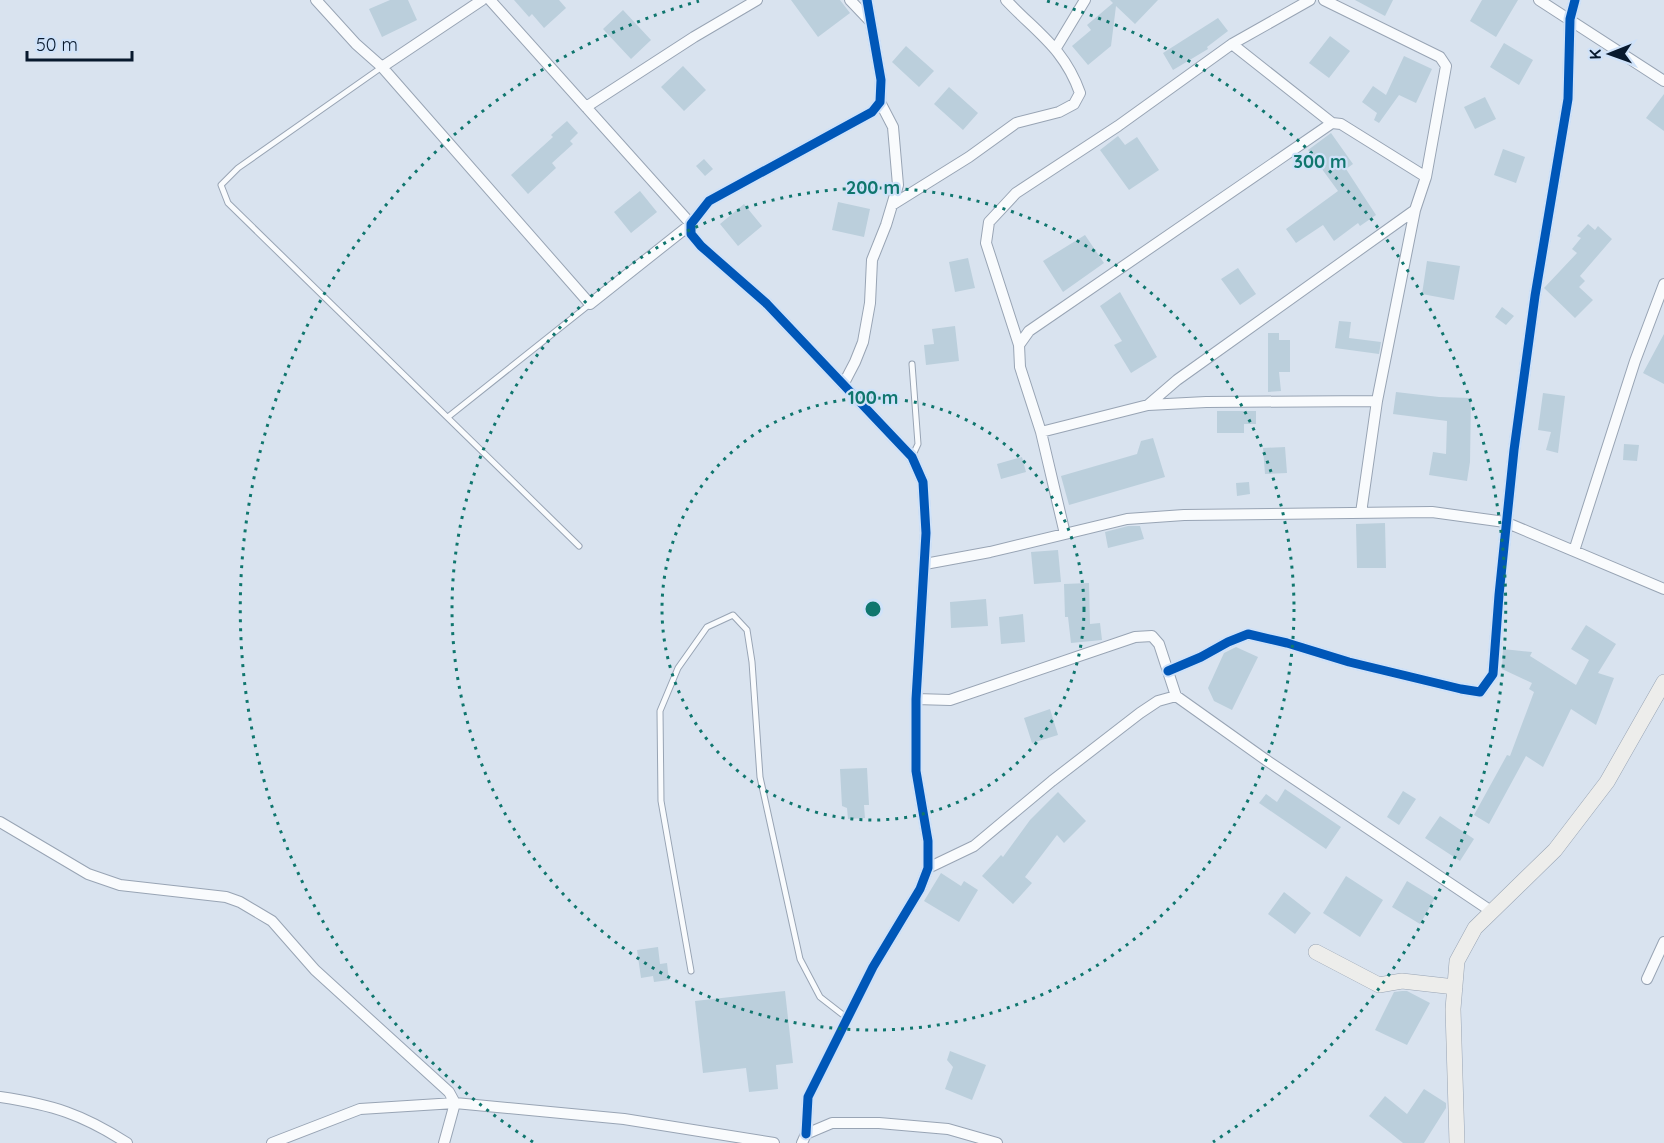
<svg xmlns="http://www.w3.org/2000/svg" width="1664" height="1143" font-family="Quicksand,sans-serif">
<rect width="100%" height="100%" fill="#d9e3ef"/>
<path fill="#bbcfdc" d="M 390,0 L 408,0 L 417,20 L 382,37 L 369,9 Z
M 514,0 L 559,0 L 566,8 L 544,28 L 532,14 L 529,17 Z
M 791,0 L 840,0 L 850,13 L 818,37 Z
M 1110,0 L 1158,0 L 1135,24 L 1116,6 L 1111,46 L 1088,65 L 1072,46 L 1091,30 L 1087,25 L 1113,3 Z
M 1355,0 L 1393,0 L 1385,16 Z
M 1482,0 L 1518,0 L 1496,37 L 1470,21 Z
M 623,10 L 651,40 L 631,59 L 603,29 Z
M 1218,18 L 1228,31 L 1207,47 L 1208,49 L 1173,70 L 1163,53 Z
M 1330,36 L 1350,51 L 1329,78 L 1309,63 Z
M 1504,43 L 1533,60 L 1519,85 L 1490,67 Z
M 906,46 L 934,71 L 919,87 L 892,62 Z
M 1404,56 L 1432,69 L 1416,103 L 1399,95 L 1379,123 L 1374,120 L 1377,113 L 1362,102 L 1373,86 L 1386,95 Z
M 683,66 L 706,90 L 684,111 L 661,87 Z
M 949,87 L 978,113 L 963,130 L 934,104 Z
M 1664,94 L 1664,131 L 1646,118 Z
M 1485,97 L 1496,119 L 1475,129 L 1464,107 Z
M 567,121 L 578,133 L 570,141 L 573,144 L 552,163 L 556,168 L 528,194 L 511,175 L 553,137 L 551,135 Z
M 1331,133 L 1353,164 L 1346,169 L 1376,215 L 1360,226 L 1358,223 L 1334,241 L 1323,225 L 1296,243 L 1286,229 L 1338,191 L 1308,150 Z
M 1118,136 L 1125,145 L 1137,137 L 1159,170 L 1129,190 L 1100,150 Z
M 1503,149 L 1525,157 L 1516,183 L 1494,175 Z
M 704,159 L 713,169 L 705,176 L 696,166 Z
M 640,191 L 657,212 L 631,233 L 614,212 Z
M 838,202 L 870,209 L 864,237 L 832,230 Z
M 744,204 L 762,226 L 738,246 L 720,224 Z
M 1588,224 L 1595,230 L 1598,226 L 1612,239 L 1580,276 L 1585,281 L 1579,287 L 1593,300 L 1575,318 L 1544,288 L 1577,253 L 1572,249 L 1581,238 L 1577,236 Z
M 1085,235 L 1104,263 L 1063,292 L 1043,261 Z
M 968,258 L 975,288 L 955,292 L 949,262 Z
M 1427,261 L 1460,266 L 1454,300 L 1422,294 Z
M 1238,268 L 1256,294 L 1240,305 L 1221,279 Z
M 1120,292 L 1157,357 L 1131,373 L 1114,345 L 1122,341 L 1100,306 Z
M 1502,307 L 1514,316 L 1506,325 L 1495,317 Z
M 1339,321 L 1351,322 L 1349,338 L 1381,342 L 1379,354 L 1335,348 Z
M 955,326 L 959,361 L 926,365 L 924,345 L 934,344 L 932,329 Z
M 1268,333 L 1279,333 L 1279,340 L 1290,340 L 1290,372 L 1279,372 L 1281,391 L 1268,392 Z
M 1664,334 L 1664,384 L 1643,373 Z
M 1396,392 L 1439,397 L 1471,398 L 1470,462 L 1467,481 L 1429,475 L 1433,452 L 1446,454 L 1447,421 L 1393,414 Z
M 1543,393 L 1565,396 L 1558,453 L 1546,450 L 1551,432 L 1538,430 Z
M 1217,411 L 1256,411 L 1256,424 L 1244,424 L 1244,433 L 1217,433 Z
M 1153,438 L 1165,477 L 1069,505 L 1061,476 L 1137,454 L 1141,441 Z
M 1624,444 L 1639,445 L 1637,461 L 1623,460 Z
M 1285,447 L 1287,473 L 1265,474 L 1263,448 Z
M 1022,457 L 1026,472 L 1001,479 L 997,464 Z
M 1249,482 L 1250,494 L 1237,496 L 1236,483 Z
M 1385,523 L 1386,568 L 1357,568 L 1356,524 Z
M 1128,526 L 1140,526 L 1144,539 L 1108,548 L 1105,532 Z
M 1058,550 L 1061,582 L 1034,584 L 1031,552 Z
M 1089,583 L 1090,624 L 1100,623 L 1102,640 L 1071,643 L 1068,617 L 1065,617 L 1064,584 Z
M 986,599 L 988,626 L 951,628 L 950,602 Z
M 1023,614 L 1025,642 L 1001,644 L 999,617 Z
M 1586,625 L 1616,644 L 1598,673 L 1614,678 L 1596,725 L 1571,709 L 1543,767 L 1526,756 L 1489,824 L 1474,815 L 1507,755 L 1510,756 L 1534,692 L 1529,689 L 1532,683 L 1502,669 L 1503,649 L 1532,652 L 1530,656 L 1576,685 L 1589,660 L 1571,649 Z
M 1236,647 L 1258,657 L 1232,710 L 1214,701 L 1208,688 L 1224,653 Z
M 1050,709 L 1058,735 L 1032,743 L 1024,718 Z
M 867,768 L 869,805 L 864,805 L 865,818 L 848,819 L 847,808 L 842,806 L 840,769 Z
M 1285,789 L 1341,827 L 1326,849 L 1259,803 L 1266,794 L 1277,802 Z
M 1403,791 L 1416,799 L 1399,825 L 1387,817 Z
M 1058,792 L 1086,821 L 1064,843 L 1057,835 L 1025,877 L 1032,883 L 1013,904 L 982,876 L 1001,855 L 1003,857 L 1030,820 Z
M 1440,816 L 1474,839 L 1460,861 L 1425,838 Z
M 941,873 L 961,886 L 964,881 L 978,890 L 959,922 L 924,901 Z
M 1346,876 L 1383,900 L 1360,937 L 1323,913 Z
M 1407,881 L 1435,898 L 1420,924 L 1392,907 Z
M 1284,892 L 1311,913 L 1295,934 L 1268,914 Z
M 658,947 L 660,964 L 667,963 L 669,980 L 654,982 L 653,976 L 641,978 L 637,950 Z
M 785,991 L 793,1063 L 776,1065 L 778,1089 L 749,1092 L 746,1068 L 703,1073 L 695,1001 Z
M 1402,991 L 1407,991 L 1430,1003 L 1407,1045 L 1375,1030 L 1394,992 Z
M 950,1051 L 986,1065 L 972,1100 L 945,1089 L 953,1067 L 947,1060 Z
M 1424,1089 L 1446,1103 L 1446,1108 L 1424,1143 L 1403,1143 L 1369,1116 L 1385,1096 L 1407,1114 Z"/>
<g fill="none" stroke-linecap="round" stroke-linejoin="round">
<defs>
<path id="lane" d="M 382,67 L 238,168 L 221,185 L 228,203 L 579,546
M 448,417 L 590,304
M 912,457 L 918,444 L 912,364
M 691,971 L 661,801 L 660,711 L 678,668 L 707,627 L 733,615 L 747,630 L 752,662 L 760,777 L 800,959 L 820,997 L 847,1018"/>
<path id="street" d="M 316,0 L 356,44 L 382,67 L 590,304 L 691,224 L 490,0
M 850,0 L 871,22
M 1324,0 L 1440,57 L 1446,66 L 1426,177 L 1415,210 L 1377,401 L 1361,513
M 1539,0 L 1664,81
M 1232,44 L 1332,123
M 1056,48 L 1085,0
M 382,67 L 482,0
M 586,107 L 694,37 L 757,0
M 892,205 L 969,157 L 1016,123 L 1059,112 L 1074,104 L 1080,93 C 1064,48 1037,33 1006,0
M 1019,345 L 986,243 L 989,222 L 1016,193 L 1118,126 L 1232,44 L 1310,0
M 843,385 L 855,362 L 863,342 L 870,303 L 872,260 L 886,225 L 898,185 L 893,127 L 880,102
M 1148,405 L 1206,402 L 1377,401
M 1041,432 L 1148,405 L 1177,380 L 1415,210
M 1065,534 L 1041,432 L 1020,367 L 1019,345 L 1029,331 L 1332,123 L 1341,124 L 1426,177
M 1574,551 L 1635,361 L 1664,284
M 925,564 L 990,552 L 1127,519 L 1184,515 L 1432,512 L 1505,522 L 1664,589
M 1168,671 L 1201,657 L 1228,642 L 1248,634 L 1287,643 L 1349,662 L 1461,689 L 1480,692 L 1493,674 L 1499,595 L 1514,450 L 1535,296 L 1568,99 L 1570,19 L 1575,0
M 916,699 L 950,700 L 1135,637 L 1152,636 L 1159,644 L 1176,696
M 0,822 L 88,874 L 120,885 L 226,897 L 240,902 L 272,921 L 315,970 L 449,1092 L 455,1103 L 444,1143
M 928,868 L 974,846 L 1052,781 L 1140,713 L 1158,701 L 1176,696 L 1266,760 L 1491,911
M 1647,979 L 1664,942
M 0,1097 C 53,1105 82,1114 127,1143
M 806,1134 L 808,1097 L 873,967 L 920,889 L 928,868 L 928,841 L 916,771 L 916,699 L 926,533 L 923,482 L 912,457 L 767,304 L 701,246 L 691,234 L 691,224 L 709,201 L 872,112 L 880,102 L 881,80 L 867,0
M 272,1143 L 360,1109 L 455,1103 L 624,1119 L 774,1143
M 802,1143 L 806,1134 L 832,1123 L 879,1123 L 948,1129 L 997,1143"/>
<path id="secondary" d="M 1316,952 L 1379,985 L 1402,981 L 1455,987
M 1457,1143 L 1453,1009 L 1457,961 L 1475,928 L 1555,850 L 1607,782 L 1664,682"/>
</defs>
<use href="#lane" stroke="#98a4b4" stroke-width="7"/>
<use href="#street" stroke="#98a4b4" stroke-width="12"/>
<use href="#secondary" stroke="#98a4b4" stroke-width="16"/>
<use href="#lane" stroke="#f9fbfd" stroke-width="5"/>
<use href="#street" stroke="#f9fbfd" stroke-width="10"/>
<use href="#secondary" stroke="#ededeb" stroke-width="15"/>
<defs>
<path id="cycleway" d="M 1168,671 L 1201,657 L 1228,642 L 1248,634 L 1287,643 L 1349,662 L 1461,689 L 1480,692 L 1493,674 L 1499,595 L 1514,450 L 1535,296 L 1568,99 L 1570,19 L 1575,0
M 806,1134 L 808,1097 L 873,967 L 920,889 L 928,868 L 928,841 L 916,771 L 916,699 L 926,533 L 923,482 L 912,457 L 767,304 L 701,246 L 691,234 L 691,224 L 709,201 L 872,112 L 880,102 L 881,80 L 867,0"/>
</defs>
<use href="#cycleway" stroke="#cfe2f9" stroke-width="13"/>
<use href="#cycleway" stroke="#0057b8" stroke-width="9"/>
</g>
<g fill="none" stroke="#0f766e" stroke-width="3" stroke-dasharray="3 6">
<circle cx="873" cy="609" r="211"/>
<circle cx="873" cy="609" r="421"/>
<path d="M533 1142A632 632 0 0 1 699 1M1047 1A632 632 0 0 1 1213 1142"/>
</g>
<circle cx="873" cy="609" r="9" fill="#0f766e" stroke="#cfe2f9" stroke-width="3"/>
<g font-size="18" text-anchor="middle" font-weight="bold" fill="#0f766e" stroke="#cfe2f9" stroke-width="4.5" stroke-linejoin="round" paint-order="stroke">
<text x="1320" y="168">300 m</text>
<text x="873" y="194">200 m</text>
<text x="873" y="404">100 m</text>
</g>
<g transform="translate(1610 54) rotate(269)" stroke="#cfe2f9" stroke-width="4.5" paint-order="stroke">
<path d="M0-4.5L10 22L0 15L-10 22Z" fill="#08192d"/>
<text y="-9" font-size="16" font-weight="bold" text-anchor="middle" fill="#08192d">K</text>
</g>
<path d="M27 51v9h105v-9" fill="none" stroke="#08192d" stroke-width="3"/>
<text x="36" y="51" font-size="18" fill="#08192d" stroke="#cfe2f9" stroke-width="4.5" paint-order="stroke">50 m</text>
</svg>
